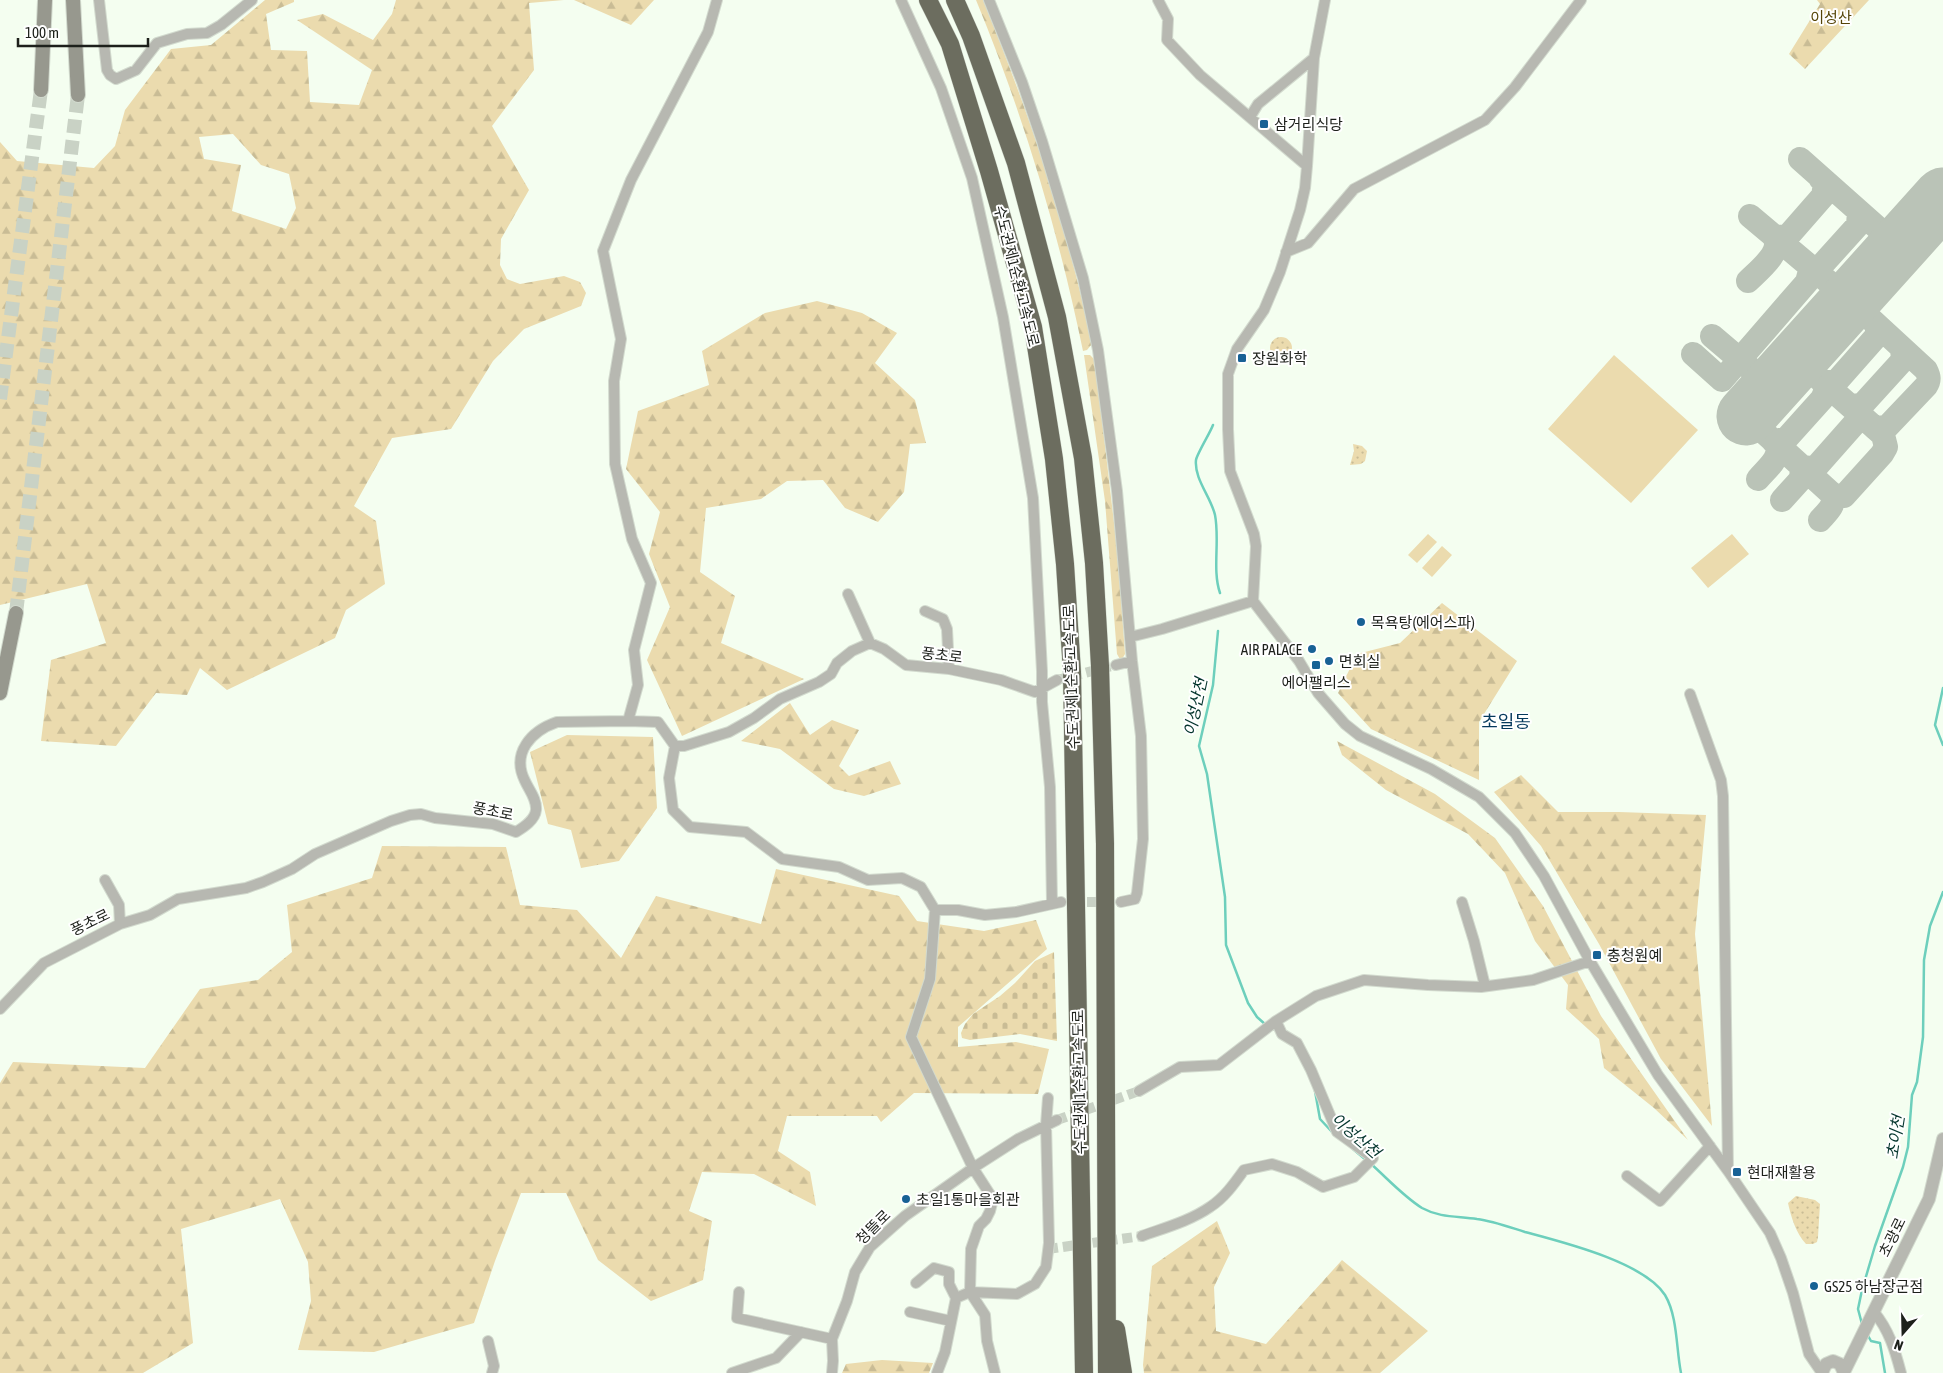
<svg xmlns="http://www.w3.org/2000/svg" width="1943" height="1373" font-family="'Asap Condensed','Noto Sans KR',sans-serif">
<defs>
<pattern id="green-dots" width="8" height="8" patternUnits="userSpaceOnUse" patternTransform="scale(1.25)"><rect width="8" height="8" fill="#ebdbae"/><path d="M2 2h.1M6 6h.1" fill="none" stroke="#c9bc95" stroke-width="1.8" stroke-linecap="round"/></pattern>
<pattern id="forest-firs" width="22" height="20" patternUnits="userSpaceOnUse" patternTransform="scale(1.25)"><rect width="22" height="20" fill="#ebdbae"/><path d="M5 1l3.5 6h-7zM16 11l3.5 6h-7z" fill="#c9bc95"/></pattern>
<pattern id="cemetery-stones" width="16" height="16" patternUnits="userSpaceOnUse" patternTransform="scale(1.25)"><rect width="16" height="16" fill="#ebdbae"/><path d="M2 7V4a2 2 0 0 1 4 0v3zM10 15v-3a2 2 0 0 1 4 0v3z" fill="#c9bc95"/></pattern>
</defs>
<rect width="100%" height="100%" fill="#f4fef0"/>
<path fill="url(#green-dots)" d="M1270 348a11 11 0 1 1 22 0a11 11 0 1 1-22 0Z
M 1353,444 L 1362,446 L 1367,451 L 1365,461 L 1361,464 L 1350,465 L 1354,451 Z
M 1796,1196 L 1815,1200 L 1820,1204 L 1818,1237 L 1817,1242 L 1813,1244 L 1806,1244 C 1796,1233 1791,1217 1788,1203 Z"/>
<path fill="url(#forest-firs)" fill-rule="evenodd" d="M 265,0 L 294,0 L 294,2 L 266,14 L 271,50 L 307,51 L 310,102 L 359,105 L 372,70 L 297,20 L 323,14 L 373,40 L 392,14 L 396,0 L 564,0 L 529,3 L 534,70 L 492,126 L 529,190 L 501,239 L 500,265 L 507,279 L 520,284 L 564,276 L 580,282 L 586,293 L 581,306 L 524,329 L 493,361 L 451,429 L 392,438 L 354,506 L 376,521 L 385,584 L 346,610 L 335,638 L 227,690 L 200,668 L 187,695 L 156,693 L 116,746 L 41,741 L 51,660 L 106,643 L 87,584 L 0,605 L 0,142 L 17,161 L 94,168 L 115,146 L 125,110 L 171,49 L 211,45 ZM 233,134 L 261,165 L 289,174 L 296,208 L 286,229 L 232,211 L 241,165 L 204,159 L 199,137 Z
M 574,0 L 654,0 L 631,25 Z
M 976,0 L 983,0 C 1029,112 1067,226 1092,344 L 1087,350 L 1083,351 C 1058,230 1023,114 976,0 Z
M 1817,0 L 1869,0 L 1805,69 L 1789,54 L 1820,4 Z
M 817,301 L 862,313 L 897,333 L 875,363 L 915,400 L 926,443 L 910,444 L 904,492 L 878,522 L 845,508 L 823,480 L 787,481 L 761,499 L 706,508 L 700,572 L 735,596 L 721,643 L 804,679 L 682,736 L 647,660 L 670,607 L 649,554 L 660,512 L 626,469 L 638,411 L 709,385 L 702,351 L 765,313 Z
M 1084,355 L 1090,355 L 1095,360 L 1118,557 L 1125,654 L 1121,661 L 1117,654 L 1105,501 Z
M 1442,603 L 1517,661 L 1479,722 L 1479,780 L 1371,729 L 1338,693 L 1357,654 L 1400,643 Z
M 790,703 L 810,735 L 832,720 L 859,730 L 839,766 L 849,776 L 890,761 L 901,784 L 864,796 L 834,789 L 780,749 L 741,741 Z
M 567,735 L 653,737 L 657,808 L 619,861 L 581,868 L 571,830 L 548,824 L 530,752 Z
M 1337,741 L 1435,794 L 1495,838 L 1543,906 L 1601,1016 L 1688,1140 L 1654,1108 L 1604,1068 L 1599,1039 L 1566,1009 L 1568,985 L 1535,941 L 1505,873 L 1468,834 L 1386,790 L 1342,755 Z
M 1521,775 L 1558,812 L 1619,812 L 1706,815 L 1695,934 L 1712,1126 L 1661,1059 L 1599,944 L 1541,846 L 1494,792 Z
M 382,846 L 506,847 L 520,905 L 577,910 L 621,958 L 656,896 L 761,924 L 776,869 L 899,896 L 917,921 L 984,931 L 1036,920 L 1047,949 L 958,1027 L 958,1047 L 1016,1042 L 1049,1049 L 1038,1094 L 914,1093 L 881,1122 L 877,1116 L 787,1116 L 778,1151 L 810,1172 L 816,1206 L 754,1174 L 702,1172 L 689,1211 L 712,1221 L 703,1280 L 651,1301 L 598,1260 L 566,1193 L 521,1193 L 495,1261 L 474,1323 L 374,1352 L 298,1350 L 311,1301 L 308,1262 L 280,1199 L 181,1229 L 193,1343 L 143,1373 L 0,1373 L 0,1083 L 13,1062 L 145,1068 L 200,989 L 258,980 L 292,952 L 287,905 L 372,878 Z
M 1217,1221 L 1230,1253 L 1214,1287 L 1216,1331 L 1266,1344 L 1342,1260 L 1428,1331 L 1380,1373 L 1144,1373 L 1143,1365 L 1152,1266 Z
M 882,1360 L 933,1363 L 929,1373 L 842,1373 L 846,1364 Z"/>
<path fill="url(#cemetery-stones)" d="M 1054,952 L 1057,1041 L 1020,1034 L 970,1040 L 962,1038 L 961,1033 L 965,1024 L 973,1014 L 1000,996 L 1015,983 L 1035,961 Z"/>
<path fill="#ebdbae" d="M 1614,355 L 1698,430 L 1631,503 L 1548,429 Z
M 1428,534 L 1437,542 L 1417,563 L 1408,555 Z
M 1732,534 L 1749,554 L 1708,588 L 1691,568 Z
M 1442,546 L 1452,555 L 1432,577 L 1422,568 Z"/>
<g fill="none" stroke-linecap="round" stroke-linejoin="round">
<path stroke="#6dcfbc" stroke-width="2.5" d="M 1213,425 C 1210,433 1197,454 1196,460 C 1194,479 1211,497 1215,515 C 1220,540 1212,570 1220,593
M 1218,631 L 1213,685 L 1199,746 L 1207,774 L 1225,897 L 1226,945 L 1248,1003 L 1257,1017 L 1266,1025
M 1943,688 L 1935,725 L 1943,745
M 1315,1091 L 1320,1119 L 1333,1133
M 1353,1149 L 1366,1160
M 1370,1163 C 1387,1178 1403,1196 1422,1208 C 1440,1218 1458,1216 1477,1219 C 1493,1221 1509,1227 1525,1232 C 1562,1242 1644,1262 1665,1295 C 1678,1317 1676,1349 1681,1373
M 1862,1324 L 1858,1309 L 1862,1290 L 1875,1246 L 1903,1167 L 1908,1147 L 1912,1095 L 1917,1082 L 1923,1037 L 1924,960 L 1930,926 L 1943,892
M 1867,1334 L 1871,1341 L 1880,1343 L 1885,1373"/>
<path stroke="#bac3b7" stroke-width="24" d="M 1800,159 L 1898,246
M 1750,216 L 1850,300 L 1926,370 C 1929,376 1930,380 1926,386 L 1887,427 L 1875,428
M 1811,268 L 1821,266 L 1858,225 L 1859,212
M 1748,281 C 1758,271 1783,252 1774,237 L 1788,236 L 1823,196 L 1825,184 L 1820,178
M 1712,336 L 1772,387
M 1693,354 L 1722,380 L 1807,282 L 1810,271 L 1808,265
M 1823,382 L 1836,382 L 1874,339 L 1877,335 L 1877,325
M 1850,405 L 1857,406 L 1863,404 L 1903,360 L 1902,348
M 1746,416 L 1833,495 L 1844,496 L 1882,454 L 1886,447 L 1883,435 L 1797,359
M 1773,441 L 1786,439 L 1822,399 L 1826,390 L 1823,382
M 1758,479 C 1767,468 1781,459 1777,444
M 1782,500 L 1801,479 L 1802,467 L 1810,468 L 1817,466 L 1855,423 L 1857,417 L 1855,410
M 1820,520 C 1827,512 1835,506 1833,495"/>
<path stroke="#bac3b7" stroke-width="59" d="M 1746,416 L 1943,197"/>
<path stroke="#c9d2c5" stroke-width="10" stroke-dasharray="10 5" stroke-linecap="butt" d="M 1057,680 L 1116,665
M 1072,902 L 1121,902
M 1057,1120 L 1139,1091
M 1048,1249 L 1142,1236"/>
<path stroke="#c9d2c5" stroke-width="14" stroke-dasharray="14 7" stroke-linecap="butt" d="M 0,399 L 41,90
M 16,613 L 78,95"/>
<defs>
<path id="minor" d="M 99,0 L 107,70 L 110,75 L 116,79 L 136,70 L 157,43 L 187,34 L 207,33 L 221,25 L 252,0
M 901,0 L 941,88 L 972,178 L 1003,317 L 1033,498 L 1042,671 L 1042,702 L 1050,787 L 1052,903
M 989,0 L 1022,82 L 1042,141 L 1083,278 L 1098,350 L 1117,491 L 1132,661 L 1141,736 L 1143,839 L 1137,893 L 1135,899 L 1121,902
M 1158,0 L 1168,19 L 1167,40 L 1200,75 L 1307,166 L 1305,188 L 1300,210 L 1280,272 L 1264,310 L 1237,349 L 1228,374 L 1228,429 L 1230,471 L 1254,534 L 1256,546 L 1253,601 L 1299,661 L 1318,693 L 1345,724 L 1360,736 L 1431,769 L 1479,797 L 1515,833 L 1544,876 L 1590,961 L 1658,1075 L 1728,1171 L 1770,1233 L 1781,1258 L 1793,1293 L 1809,1354 L 1822,1373
M 1250,117 L 1258,104 L 1314,58
M 1307,166 L 1314,58 L 1325,0
M 1286,252 L 1308,243 L 1354,189 L 1485,120 L 1515,87 L 1581,0
M 848,594 L 870,643
M 925,611 L 943,619 L 947,629 L 949,669
M 1130,637 L 1162,629 L 1253,601
M 1116,665 L 1132,661
M 1690,694 L 1721,780 L 1723,796 L 1728,1171
M 628,721 L 638,685 L 634,650 L 651,583 L 632,539 L 615,464 L 614,381 L 621,339 L 603,251 L 631,180 L 708,32 L 717,0
M 675,746 L 669,778 L 673,810 L 690,827 L 746,832 L 782,859 L 839,867 L 868,880 L 902,878 L 921,887 L 935,910 L 930,979 L 911,1037 L 973,1168 L 991,1196 L 992,1203 L 990,1211 L 986,1219 L 979,1226 L 971,1249 L 970,1292 L 985,1315 L 987,1341 L 995,1373
M 105,880 L 119,905 L 120,924
M 1462,902 L 1474,941 L 1485,986
M 935,910 L 958,910 L 985,915 L 1016,912 L 1061,902
M 0,1009 L 44,963 L 120,924 L 150,915 L 178,899 L 246,888 L 263,882 L 292,869 L 315,854 L 391,821 L 410,815 L 421,814 L 435,818 L 493,824 L 516,832 C 524,827 535,820 536,810 C 537,799 529,790 525,781 C 511,753 531,731 557,722 L 628,721 L 658,722 L 675,746 L 684,746 L 729,732 L 754,718 L 780,699 L 819,682 L 831,674 L 837,663 L 852,651 L 870,643 L 884,649 L 906,665 L 949,669 L 1001,680 L 1035,692 L 1057,680
M 1139,1091 L 1180,1067 L 1219,1065 L 1276,1021 L 1316,996 L 1364,980 L 1428,985 L 1481,987 L 1533,980 L 1590,961
M 1627,1176 L 1660,1201 L 1710,1146
M 1142,1236 C 1164,1228 1190,1221 1210,1207 C 1224,1198 1234,1184 1244,1170 L 1272,1164 L 1297,1172 L 1323,1187 L 1354,1177 L 1373,1158 L 1337,1132 L 1311,1070 L 1297,1043 L 1282,1034 L 1276,1021
M 916,1283 L 934,1268 L 949,1272 L 949,1284 L 956,1298
M 739,1292 L 737,1318 L 832,1339
M 910,1312 L 951,1321
M 1874,1312 C 1889,1330 1895,1350 1901,1373
M 488,1341 L 494,1366 L 492,1373
M 732,1373 L 776,1358 L 801,1332
M 832,1373 L 833,1361 L 832,1339 L 847,1301 L 855,1272 L 870,1247 L 905,1216 L 973,1168 L 1018,1139 L 1057,1120
M 937,1373 L 945,1352 L 956,1298 L 970,1292 L 1017,1294 L 1035,1284 L 1046,1267 L 1049,1243 L 1046,1125 L 1048,1098"/>
<path id="tertiary" d="M 1844,1372 L 1929,1199 L 1943,1139
M 1822,1373 L 1826,1364 L 1833,1361 L 1840,1364 L 1844,1373"/>
<path id="secondary" d="M 73,0 L 78,95
M 41,90 L 45,0
M 0,693 L 16,613"/>
<path id="motorway" d="M 928,0 L 950,44 L 989,171 L 1033,327 L 1054,459 L 1065,564 L 1072,672 L 1084,1373
M 955,0 L 971,36 L 1016,163 L 1057,317 L 1083,458 L 1094,563 L 1100,666 L 1105,844 L 1107,1373
M 1116,1329 L 1123,1373"/>
</defs>
<use href="#minor" stroke="#d2dace" stroke-width="12"/>
<use href="#tertiary" stroke="#d2dace" stroke-width="14"/>
<use href="#secondary" stroke="#d2dace" stroke-width="16"/>
<use href="#motorway" stroke="#d2dace" stroke-width="19"/>
<use href="#minor" stroke="#b7b8b1" stroke-width="10"/>
<use href="#tertiary" stroke="#b7b8b1" stroke-width="12"/>
<use href="#secondary" stroke="#97988e" stroke-width="14"/>
<use href="#motorway" stroke="#6c6d5f" stroke-width="18"/>
</g>
<g fill="#186195" stroke="#fff" stroke-width="2">
<rect x="1259" y="119" width="10" height="10" rx="2.5"/>
<rect x="1237" y="353" width="10" height="10" rx="2.5"/>
<circle cx="1361" cy="622" r="5"/>
<circle cx="1312" cy="649" r="5"/>
<circle cx="1329" cy="661" r="5"/>
<rect x="1311" y="660" width="10" height="10" rx="2.5"/>
<rect x="1592" y="950" width="10" height="10" rx="2.5"/>
<rect x="1732" y="1167" width="10" height="10" rx="2.5"/>
<circle cx="906" cy="1199" r="5"/>
<circle cx="1814" cy="1286" r="5"/>
</g>
<g text-anchor="middle" dominant-baseline="central" stroke-width="4" stroke-linejoin="round" paint-order="stroke">
<g font-size="15" fill="#554407" stroke="#fff">
<text x="1831" y="17">이성산</text>
</g>
<g font-size="15" fill="#1d201b" stroke="#fff" text-anchor="start">
<text x="1274" y="124">삼거리식당</text>
<text x="1252" y="358">장원화학</text>
<text x="1371" y="622">목욕탕(에어스파)</text>
<text x="1302" y="649" text-anchor="end">AIR PALACE</text>
<text x="1339" y="661">면회실</text>
<text x="1316" y="682" text-anchor="middle">에어팰리스</text>
<text x="1607" y="955">충청원예</text>
<text x="1747" y="1172">현대재활용</text>
<text x="916" y="1199">초일1통마을회관</text>
<text x="1824" y="1286">GS25 하남장군점</text>
</g>
<g font-size="15" fill="#1d201b" stroke="#fff">
<text transform="translate(1017 276) rotate(76)">수도권제1순환고속도로</text>
<text transform="translate(942 655) rotate(7)">풍초로</text>
<text transform="translate(1071 677) rotate(-92)">수도권제1순환고속도로</text>
<text transform="translate(493 811) rotate(11)">풍초로</text>
<text transform="translate(90 922) rotate(-26)">풍초로</text>
<text transform="translate(1079 1082) rotate(-91)">수도권제1순환고속도로</text>
<text transform="translate(873 1227) rotate(-45)">청뜰로</text>
<text transform="translate(1892 1237) rotate(-64)">초광로</text>
</g>
<g font-size="16" font-style="italic" fill="#04352d" stroke="#fff">
<text transform="translate(1195 707) rotate(-78)">이성산천</text>
<text transform="translate(1356 1135) rotate(41)">이성산천</text>
<text transform="translate(1895 1137) rotate(-81)">초이천</text>
</g>
<g font-size="18" fill="#05395c" stroke="#fff">
<text x="1506" y="721">초일동</text>
</g>
</g>
<g transform="translate(1903 1333) rotate(200)" stroke="#ffffff" stroke-width="4" paint-order="stroke">
<path d="M0-4L9 19L0 12L-9 19Z" fill="#1d201b"/>
<text y="-8" font-size="14" font-weight="bold" text-anchor="middle" fill="#1d201b">N</text>
</g>
<path d="M18 38v8h130v-8" fill="none" stroke="#1d201b" stroke-width="2.5"/>
<text x="25" y="38" font-size="15" fill="#1d201b" stroke="#ffffff" stroke-width="4" paint-order="stroke">100 m</text>
</svg>
